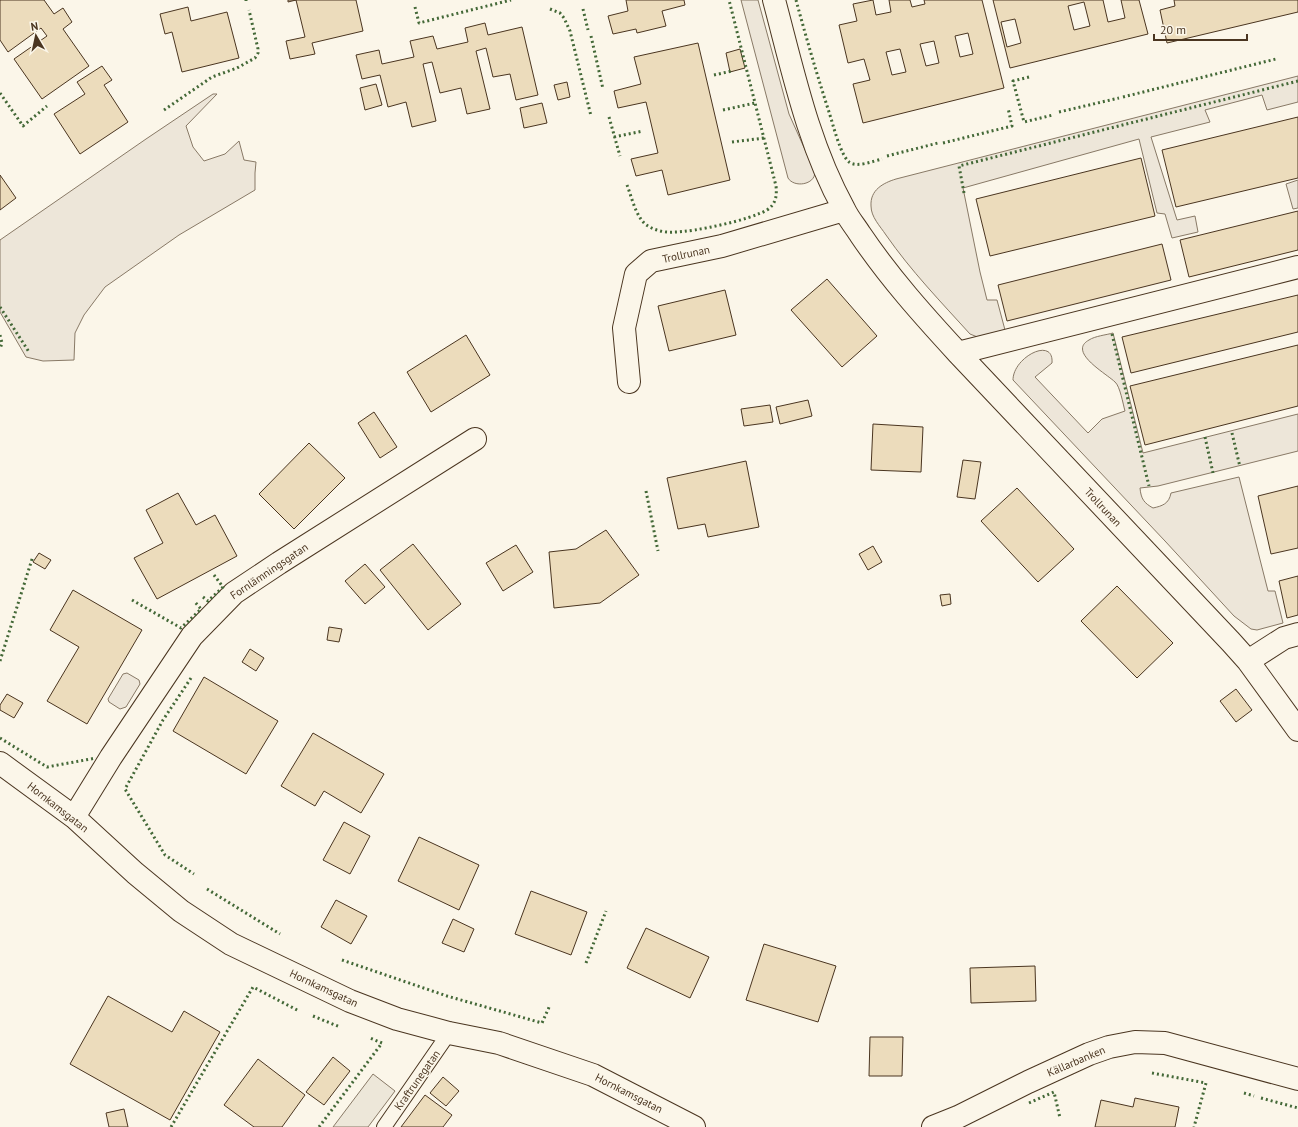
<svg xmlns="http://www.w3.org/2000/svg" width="1298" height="1127" font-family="'PT Sans',sans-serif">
<rect width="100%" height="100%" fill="#fbf6e9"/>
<path fill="#ede6d9" stroke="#887966" d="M 741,0 L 758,0 L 789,114 L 815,172 C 815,185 794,188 788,178 Z
M 1298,76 L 1298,102 L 1267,110 L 1262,95 L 1205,110 L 1210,122 L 1151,137 L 1177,220 L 1195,216 L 1198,232 L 1172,238 L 1165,214 L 1157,213 L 1139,139 L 963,188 L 980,272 L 987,300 L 997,300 L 1005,330 L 980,338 L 970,334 C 941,302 911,271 886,235 C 880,226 871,217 871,206 C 870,190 883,183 896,179 Z
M 213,94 L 217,94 L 186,126 L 193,147 L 204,161 L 225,154 L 239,141 L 244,160 L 256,162 L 255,173 L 255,190 L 179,235 L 105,287 L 84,315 L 75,333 L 74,360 L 43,361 L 26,357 L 0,312 L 0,240 L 146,139 Z
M 1298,180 L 1298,208 L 1293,209 L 1286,184 Z
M 1113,333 L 1143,453 L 1298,414 L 1298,451 L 1158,486 L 1140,488 C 1141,499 1144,503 1153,508 C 1162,506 1169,504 1171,493 L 1239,477 L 1268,591 L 1275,591 L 1283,623 L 1257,630 L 1251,629 L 1234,616 L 1165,541 L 1013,380 C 1013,357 1054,336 1052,363 L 1035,377 L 1088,433 L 1102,419 L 1125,411 C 1123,404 1120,386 1115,382 C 1107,374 1067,352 1089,340 C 1095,336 1106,335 1113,333 Z
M 127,673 L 139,680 L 140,684 L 126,707 L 120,709 L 109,702 L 108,699 L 123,674 Z"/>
<path fill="#ede7d9" stroke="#887966" d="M 373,1074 L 395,1091 L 368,1127 L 333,1127 Z"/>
<path fill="#ecdcbc" stroke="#4a3520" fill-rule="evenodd" d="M 0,0 L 44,0 L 54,14 L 63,8 L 72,22 L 63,29 L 89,66 L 42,99 L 14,59 L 47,36 L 41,28 L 8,52 L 0,40 Z
M 288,0 L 356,0 L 363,31 L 312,43 L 315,54 L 290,59 L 286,41 L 305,37 L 296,0 L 288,2 Z
M 626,0 L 684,0 L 685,5 L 662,11 L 666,26 L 637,33 L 636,29 L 613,34 L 608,16 L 628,11 Z
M 873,0 L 876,15 L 891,12 L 889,0 L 910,0 L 912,7 L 925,4 L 924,0 L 982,0 L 1004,88 L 863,123 L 853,84 L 870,80 L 864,59 L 848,63 L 839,25 L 857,21 L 853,4 ZM 968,33 L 973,54 L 960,57 L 955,36 ZM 934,41 L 939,63 L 926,66 L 920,44 ZM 900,49 L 906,72 L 892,75 L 886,52 Z
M 993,0 L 1103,0 L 1108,22 L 1125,18 L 1121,0 L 1139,0 L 1148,34 L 1010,68 ZM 1084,2 L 1090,26 L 1074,30 L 1068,6 ZM 1015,19 L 1021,43 L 1007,47 L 1001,22 Z
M 1174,0 L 1298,0 L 1298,12 L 1167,43 L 1160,10 L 1175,6 Z
M 188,7 L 191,21 L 227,12 L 239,58 L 182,72 L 172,32 L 165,34 L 160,14 Z
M 485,23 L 488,35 L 522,27 L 538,95 L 516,100 L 510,74 L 493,77 L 486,48 L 476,51 L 490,109 L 467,114 L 461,88 L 440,93 L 432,62 L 423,64 L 436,121 L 412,127 L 406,102 L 388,107 L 380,75 L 362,79 L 356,55 L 379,50 L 382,64 L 414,57 L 410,41 L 433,36 L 437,49 L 468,42 L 465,28 Z
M 698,43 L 730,180 L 668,195 L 662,170 L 636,176 L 631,159 L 658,153 L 646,102 L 618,108 L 614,91 L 641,84 L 634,57 Z
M 740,49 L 745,68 L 730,72 L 726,53 Z
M 102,66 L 112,80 L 104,85 L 128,122 L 80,154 L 54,114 L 85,94 L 77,82 Z
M 567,82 L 570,97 L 558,100 L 554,85 Z
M 376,84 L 382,105 L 365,110 L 360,88 Z
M 542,103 L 547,123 L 524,128 L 520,108 Z
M 1298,117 L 1298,178 L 1176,207 L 1162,150 Z
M 1141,158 L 1155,216 L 990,256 L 976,199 Z
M 0,175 L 16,198 L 0,210 Z
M 1298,211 L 1298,250 L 1189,277 L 1180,240 Z
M 1162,244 L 1171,280 L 1007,321 L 998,285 Z
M 827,279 L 877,336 L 842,367 L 791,310 Z
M 725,290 L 736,335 L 669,351 L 658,306 Z
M 1298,295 L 1298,332 L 1131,373 L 1122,337 Z
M 466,335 L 490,375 L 431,412 L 407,372 Z
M 1298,345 L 1298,406 L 1145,445 L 1130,386 Z
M 808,400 L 812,416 L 780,424 L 776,407 Z
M 770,405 L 773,422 L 744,426 L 741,409 Z
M 374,412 L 397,447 L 380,458 L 358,423 Z
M 873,424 L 923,427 L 921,472 L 871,470 Z
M 309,443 L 345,478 L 294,529 L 259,494 Z
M 963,460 L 981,462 L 975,499 L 957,497 Z
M 746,461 L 759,527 L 708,537 L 705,524 L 678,529 L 667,478 Z
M 1298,486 L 1298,548 L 1271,554 L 1258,496 Z
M 1017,488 L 1074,549 L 1038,582 L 981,521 Z
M 178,493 L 196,525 L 215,515 L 237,556 L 157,599 L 134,558 L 163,543 L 146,510 Z
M 606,530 L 639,575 L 600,603 L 554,608 L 549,552 L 576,549 Z
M 413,544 L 461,604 L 428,630 L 380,570 Z
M 516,545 L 533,572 L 503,591 L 486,563 Z
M 873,546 L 882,562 L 868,570 L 859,554 Z
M 39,553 L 51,560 L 45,569 L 33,562 Z
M 365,564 L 385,587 L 365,604 L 345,581 Z
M 1298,576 L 1298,615 L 1287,618 L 1279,581 Z
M 1117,586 L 1173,643 L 1137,678 L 1081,621 Z
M 73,590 L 142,630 L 87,724 L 47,701 L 79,647 L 50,630 Z
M 950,594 L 951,604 L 942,606 L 940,595 Z
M 329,627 L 342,629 L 339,642 L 327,640 Z
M 250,649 L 264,658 L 256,671 L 242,662 Z
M 204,677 L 278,721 L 246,774 L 173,731 Z
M 1236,689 L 1252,710 L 1236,722 L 1220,701 Z
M 7,694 L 23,703 L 14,718 L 0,710 L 0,705 Z
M 313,733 L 384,774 L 361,813 L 324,791 L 315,806 L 281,786 Z
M 344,822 L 370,836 L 350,874 L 323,860 Z
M 419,837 L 479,865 L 459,910 L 398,881 Z
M 531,891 L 587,912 L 571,955 L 515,934 Z
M 336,900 L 367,916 L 351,944 L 321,927 Z
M 453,919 L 474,929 L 464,952 L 442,943 Z
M 646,928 L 709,957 L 690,998 L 627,968 Z
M 764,944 L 836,966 L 818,1022 L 746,1000 Z
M 1035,966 L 1036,1001 L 971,1003 L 970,968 Z
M 108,996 L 172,1032 L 184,1011 L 220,1032 L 170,1120 L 70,1064 Z
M 870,1037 L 903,1037 L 902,1076 L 869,1076 Z
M 333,1057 L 350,1071 L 324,1105 L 306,1092 Z
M 258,1059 L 305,1095 L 282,1127 L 254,1127 L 224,1105 Z
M 443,1077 L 459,1091 L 446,1106 L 430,1093 Z
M 425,1095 L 452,1115 L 443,1127 L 401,1127 Z
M 1135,1098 L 1179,1107 L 1175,1127 L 1095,1127 L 1101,1100 L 1133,1107 Z
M 124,1109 L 128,1127 L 109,1127 L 106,1113 Z"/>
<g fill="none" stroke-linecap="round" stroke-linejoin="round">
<defs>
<path id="service" d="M 384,1127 L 449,1033"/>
<path id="minor" d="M 774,0 C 793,71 808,144 844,209 C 848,218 855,226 860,234 C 889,277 923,315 958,353 L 1231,642 L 1248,661 L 1298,730
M 958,353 L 1298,267
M 629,382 L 624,328 L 636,274 L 651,261 L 722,246 L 844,210
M 1248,661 L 1284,638 L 1298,634
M 0,763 L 74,817 L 135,873 L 181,911 L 231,944 L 350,1001 L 397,1019 L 449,1033 L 499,1043 L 593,1075 L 694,1127
M 74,817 L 111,757 L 192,636 L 234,593 L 279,563 L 475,439
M 933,1127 L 958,1117 L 1028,1082 L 1089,1054 L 1109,1047 L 1135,1042 L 1165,1043 L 1298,1079"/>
</defs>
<use href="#service" stroke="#4a3520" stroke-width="16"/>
<use href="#minor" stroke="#4a3520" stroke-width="24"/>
<use href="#service" stroke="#fbf6e9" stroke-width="14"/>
<use href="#minor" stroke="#fbf6e9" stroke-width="22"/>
<path stroke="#436837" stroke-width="3" stroke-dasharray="2 3" stroke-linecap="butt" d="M 246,0 L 246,1
M 796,0 C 806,37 817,75 829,112 C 833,124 840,154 849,162 C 857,168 873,161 882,159
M 415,7 L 419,23 L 511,0
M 550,9 L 560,13 L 564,18 L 570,31 L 591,116
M 583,9 L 588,30
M 591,36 L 603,89
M 714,75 L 732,71
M 1029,77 L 1013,81 L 1024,122 L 1053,115
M 0,93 L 23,126 L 47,106
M 1123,97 L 1276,59
M 164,110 L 212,77 L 237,68 L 255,58 L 258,53 L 258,49 L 249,10
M 723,110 L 755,103
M 1059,112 L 1119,98
M 609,117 L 620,156
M 614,137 L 643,131
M 732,142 L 764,138
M 943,143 L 1012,126 L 1008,108
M 887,156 L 938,143
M 627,185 C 632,198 635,214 645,224 C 653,230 664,233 674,232 C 694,232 750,220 767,210 C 776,204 777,196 776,186 L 729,0
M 964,193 L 959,166 L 1298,81
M 0,307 L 29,352
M 1112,334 L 1149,486
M 0,335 L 2,343 L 0,349
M 1232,433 L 1240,467
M 1205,437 L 1213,473
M 646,491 L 658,551
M 203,597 L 208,601 L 223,587 L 214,575
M 132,600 L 181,628 L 201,609 L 195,602
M 0,661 L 33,556
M 191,678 L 163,720 L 125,789 L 165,855 L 194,874
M 0,738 L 47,767 L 96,758
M 207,889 L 280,934
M 342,960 L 447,996 L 542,1023 L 550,1005
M 586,963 L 606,911
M 313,1016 L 340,1027
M 1152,1073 L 1206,1083 L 1194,1127
M 1244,1093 L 1254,1096
M 1261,1098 L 1298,1108
M 1029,1103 L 1054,1092 L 1060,1118
M 171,1127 L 253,987 L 299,1011
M 319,1127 L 382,1043 L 370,1038"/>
</g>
<g text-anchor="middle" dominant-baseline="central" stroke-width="3" stroke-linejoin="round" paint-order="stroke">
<g font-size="11" fill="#4a3520" stroke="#fbf6e9">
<text transform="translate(686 254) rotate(-12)">Trollrunan</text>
<text transform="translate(1103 507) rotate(47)">Trollrunan</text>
<text transform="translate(269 571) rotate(-34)">Fornlämningsgatan</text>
<text transform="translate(58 807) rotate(38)">Hornkamsgatan</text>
<text transform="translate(324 988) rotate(25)">Hornkamsgatan</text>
<text transform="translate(1076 1061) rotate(-23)">Källarbanken</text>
<text transform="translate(417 1080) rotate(-55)">Kraftrunegatan</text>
<text transform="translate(629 1093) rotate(27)">Hornkamsgatan</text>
</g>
</g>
<g transform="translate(36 36) rotate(351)" stroke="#fbf6e9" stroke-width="3" paint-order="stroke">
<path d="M0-3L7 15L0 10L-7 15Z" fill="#4a3520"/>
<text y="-6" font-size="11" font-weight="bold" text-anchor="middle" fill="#4a3520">N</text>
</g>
<path d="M1154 34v6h93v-6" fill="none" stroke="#4a3520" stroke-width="2"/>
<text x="1160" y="34" font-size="12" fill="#4a3520" stroke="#fbf6e9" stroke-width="3" paint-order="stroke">20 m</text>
</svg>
